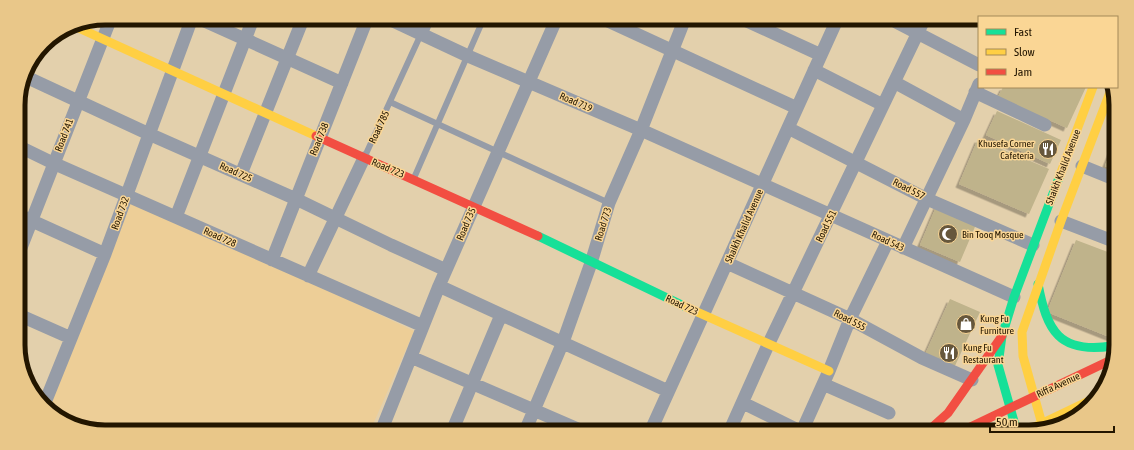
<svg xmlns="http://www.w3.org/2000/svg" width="1134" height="450" font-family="'Asap Condensed',sans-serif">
<defs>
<filter id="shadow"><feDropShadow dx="-3.5" dy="3.5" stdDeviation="0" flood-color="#0004"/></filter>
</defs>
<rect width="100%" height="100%" fill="#e3d0ac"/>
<path fill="#edce97" d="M 130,197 L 414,331 L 371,429 L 77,427 L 47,407 Z"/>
<path fill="#bfb38b" filter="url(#shadow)" d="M 1003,87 L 1086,87 L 1067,128 L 998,97 Z
M 997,111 L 1061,140 L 1050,164 L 986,135 Z
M 978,139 L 1049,169 L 1029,214 L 959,184 Z
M 1114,143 L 1115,143 L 1114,170 L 1105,166 Z
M 937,205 L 977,222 L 960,262 L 920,245 Z
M 1076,240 L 1113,254 L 1112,338 L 1047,312 Z
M 950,299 L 980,312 L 953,370 L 924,357 Z"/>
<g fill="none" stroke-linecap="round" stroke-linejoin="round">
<path stroke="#969ca7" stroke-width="6" d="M 390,102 L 609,203
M 365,156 L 421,34
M 414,178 L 483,20"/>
<path stroke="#969ca7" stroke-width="13" d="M 198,18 L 342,83
M 389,19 L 468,56 L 641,130 L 1014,297
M 606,20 L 797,108
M 747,21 L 821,55
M 896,22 L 979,65
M 421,34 L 427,20
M 814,70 L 883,105
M 24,76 L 149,134 L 296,199 L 391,245 L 446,270
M 894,82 L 964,120
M 975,92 L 1045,125
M 788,128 L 927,199 L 1033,245
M 18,146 L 53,163 L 423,326
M 1082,166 L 1114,179
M 241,174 L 303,19
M 19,215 L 105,254
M 176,217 L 253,19
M 1061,221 L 1113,241
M 903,248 L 964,120 L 979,84
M 19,253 L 111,18
M 272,260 L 367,19
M 727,263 L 850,319 L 922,358 L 972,380
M 308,276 L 364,158
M 439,286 L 668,391
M 19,315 L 71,338
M 411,357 L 580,430
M 823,384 L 889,413
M 743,403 L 800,431
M 44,405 L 105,254 L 192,18
M 382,429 L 439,286 L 556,20
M 453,429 L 501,315
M 526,429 L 563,342 L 591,263 L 609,203 L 641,130 L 684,21
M 651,430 L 836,22
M 730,430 L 768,345 L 923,22
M 802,431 L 829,371 L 850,319 L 888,241"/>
<path stroke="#16e098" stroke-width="9" d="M 538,236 L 686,307
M 1038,284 C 1047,331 1059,354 1112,346
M 1017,432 L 998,365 L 1002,336 L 1014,297 L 1060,175"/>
<path stroke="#ffcf43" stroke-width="9" d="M 72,25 L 316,136
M 1060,175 L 1093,87
M 686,307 L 829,371
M 1042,424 L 1023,356 L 1022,332 L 1061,221 L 1112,87
M 1024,432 L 1093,399"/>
<path stroke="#f24e42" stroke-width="9" d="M 316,136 L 538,236
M 928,431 L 948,413 L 1002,336
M 962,431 L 1111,360"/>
</g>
<defs>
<symbol id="restaurant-disc" viewBox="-11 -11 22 22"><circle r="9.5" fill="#66573c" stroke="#fad695"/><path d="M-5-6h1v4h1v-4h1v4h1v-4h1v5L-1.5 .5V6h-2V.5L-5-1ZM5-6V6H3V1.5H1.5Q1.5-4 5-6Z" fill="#fff"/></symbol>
<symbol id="mosque-disc" viewBox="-11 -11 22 22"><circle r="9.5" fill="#66573c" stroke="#fad695"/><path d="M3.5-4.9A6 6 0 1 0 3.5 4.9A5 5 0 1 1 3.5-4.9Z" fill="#fff"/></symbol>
<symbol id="shop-disc" viewBox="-11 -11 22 22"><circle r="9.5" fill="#66573c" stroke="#fad695"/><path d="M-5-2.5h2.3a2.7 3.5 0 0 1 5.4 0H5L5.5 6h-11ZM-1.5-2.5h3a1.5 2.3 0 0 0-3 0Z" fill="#fff"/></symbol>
</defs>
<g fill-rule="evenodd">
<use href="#restaurant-disc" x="1037" y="138" width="22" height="22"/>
<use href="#mosque-disc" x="937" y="223" width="22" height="22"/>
<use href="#shop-disc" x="955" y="313" width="22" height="22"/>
<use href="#restaurant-disc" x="938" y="342" width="22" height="22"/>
</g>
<g text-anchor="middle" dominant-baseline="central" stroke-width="3" stroke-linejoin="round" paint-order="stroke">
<g font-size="10" fill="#231600" stroke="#fad695">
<text transform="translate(576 102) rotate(23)">Road 719</text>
<text transform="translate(379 127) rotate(-65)">Road 785</text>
<text transform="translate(64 135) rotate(-69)">Road 741</text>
<text transform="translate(319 139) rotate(-68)">Road 738</text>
<text transform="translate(1063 167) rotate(-69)">Shaikh Khalid Avenue</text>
<text transform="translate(388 168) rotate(23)">Road 723</text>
<text transform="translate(236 172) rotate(24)">Road 725</text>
<text transform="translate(909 189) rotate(27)">Road 557</text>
<text transform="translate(120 213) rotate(-70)">Road 732</text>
<text transform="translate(466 224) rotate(-67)">Road 735</text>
<text transform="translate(603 224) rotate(-73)">Road 773</text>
<text transform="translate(744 226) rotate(-66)">Shaikh Khalid Avenue</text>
<text transform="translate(826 226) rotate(-64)">Road 551</text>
<text transform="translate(220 237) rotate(24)">Road 728</text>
<text transform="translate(888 241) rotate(25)">Road 543</text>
<text transform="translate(682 305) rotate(25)">Road 723</text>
<text transform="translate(850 320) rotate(27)">Road 555</text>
<text transform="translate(1058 385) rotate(-25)">Riffa Avenue</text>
</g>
<g font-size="10" fill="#231600" stroke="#fad695" text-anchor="start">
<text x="1034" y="143" text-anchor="end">Khusefa Corner<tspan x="1034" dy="12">Cafeteria</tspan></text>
<text x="962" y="234">Bin Tooq Mosque</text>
<text x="980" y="318">Kung Fu<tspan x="980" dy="12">Furniture</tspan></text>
<text x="963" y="347">Kung Fu<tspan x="963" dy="12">Restaurant</tspan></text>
</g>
</g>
<path d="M0 0H1134V450H0ZM105 25H1029A80 80 0 0 1 1109 105V345A80 80 0 0 1 1029 425H105A80 80 0 0 1 25 345V105A80 80 0 0 1 105 25Z" fill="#e9c789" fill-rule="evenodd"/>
<path fill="none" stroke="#231600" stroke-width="5" d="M105 25H1029A80 80 0 0 1 1109 105V345A80 80 0 0 1 1029 425H105A80 80 0 0 1 25 345V105A80 80 0 0 1 105 25Z"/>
<rect x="978" y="16" width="140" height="72" fill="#fad695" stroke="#a48959"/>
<rect x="986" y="29" width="20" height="6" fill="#16e098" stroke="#a48959"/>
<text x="1014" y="36" font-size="12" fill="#231600">Fast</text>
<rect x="986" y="49" width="20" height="6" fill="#ffcf43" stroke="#a48959"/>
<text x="1014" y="56" font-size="12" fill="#231600">Slow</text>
<rect x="986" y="69" width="20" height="6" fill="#f24e42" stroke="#a48959"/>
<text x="1014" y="76" font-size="12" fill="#231600">Jam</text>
<path d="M990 426v6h124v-6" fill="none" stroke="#231600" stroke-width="2"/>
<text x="996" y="426" font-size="12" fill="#231600" stroke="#fad695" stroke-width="3" paint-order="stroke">50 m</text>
</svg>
